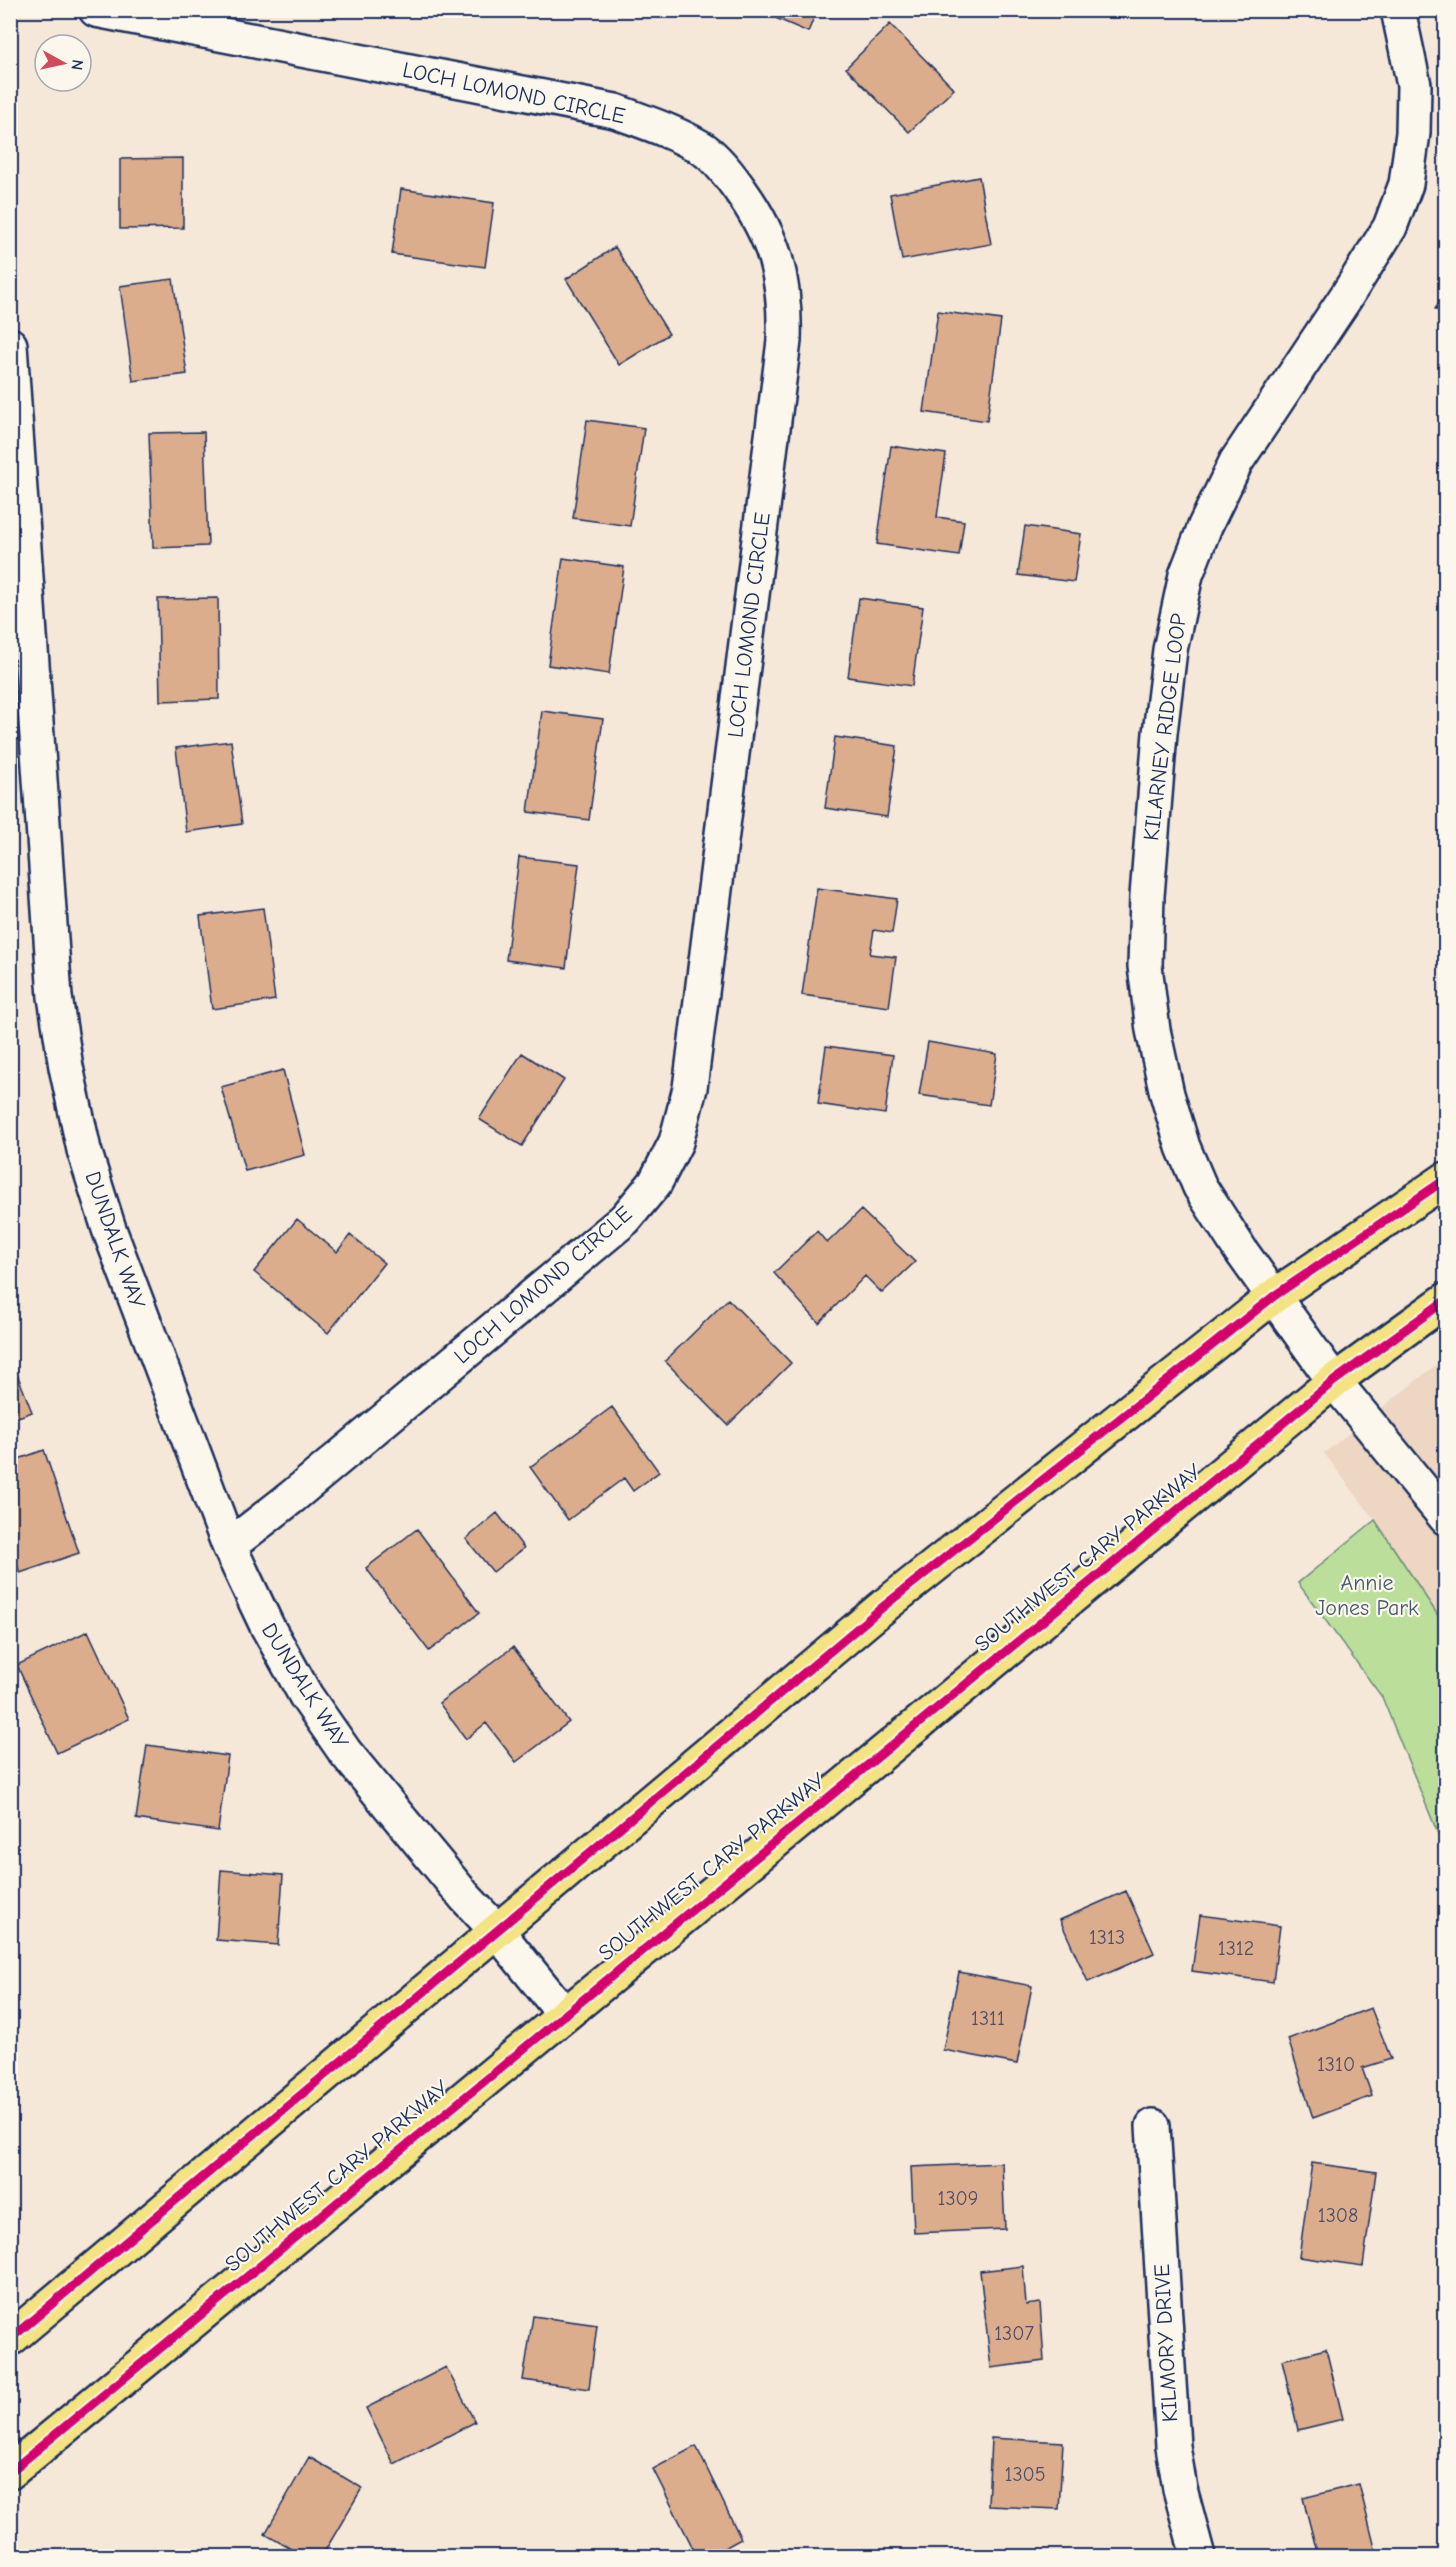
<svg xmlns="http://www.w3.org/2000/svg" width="1456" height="2567" font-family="'Comic Neue',sans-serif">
<rect width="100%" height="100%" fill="#f5e8d9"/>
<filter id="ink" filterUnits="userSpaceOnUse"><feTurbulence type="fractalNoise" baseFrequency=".0167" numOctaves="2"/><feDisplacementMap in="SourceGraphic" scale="12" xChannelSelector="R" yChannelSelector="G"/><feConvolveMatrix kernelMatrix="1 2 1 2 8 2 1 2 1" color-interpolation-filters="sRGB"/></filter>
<g filter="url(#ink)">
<path fill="#edd6c2" d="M 1445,1358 L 1445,1626 L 1375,1520 L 1324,1453 Z"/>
<path fill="#bbdf9a" stroke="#6b877c" stroke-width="1.5" d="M 1375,1520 L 1445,1626 L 1445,1851 L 1382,1697 L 1298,1583 Z"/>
<path fill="#dbad8d" stroke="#1b2f5e" stroke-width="1.5" d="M 757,10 L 817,10 L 808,32 Z
M 890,24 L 954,89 L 909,132 L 846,68 Z
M 183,158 L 183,228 L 120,229 L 120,159 Z
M 979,177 L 991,244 L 902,260 L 890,194 Z
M 401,189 L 494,203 L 485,267 L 392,254 Z
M 615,247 L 669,334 L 619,365 L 566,279 Z
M 173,279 L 187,374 L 133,381 L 120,286 Z
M 1446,293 L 1446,315 L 1435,309 Z
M 938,311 L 1001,320 L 987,421 L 924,412 Z
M 587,420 L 644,428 L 630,526 L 573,518 Z
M 204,432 L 208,546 L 153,548 L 149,433 Z
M 891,446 L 946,454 L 937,517 L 964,521 L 959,556 L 877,544 Z
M 1025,526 L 1081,534 L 1074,582 L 1018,575 Z
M 563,558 L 624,567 L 609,674 L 548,665 Z
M 218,598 L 219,699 L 160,701 L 158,599 Z
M 859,598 L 923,607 L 912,686 L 848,677 Z
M 542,711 L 603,719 L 589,820 L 528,812 Z
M 835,737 L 897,746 L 887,817 L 825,808 Z
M 231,741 L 242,824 L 186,832 L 176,748 Z
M 519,857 L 579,864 L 566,968 L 506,960 Z
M 817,888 L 897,899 L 892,933 L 874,930 L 870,954 L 896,957 L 889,1007 L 802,995 Z
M 263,908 L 275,1000 L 212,1009 L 200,916 Z
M 928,1042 L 997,1054 L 989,1105 L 919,1095 Z
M 826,1046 L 893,1055 L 885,1114 L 818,1104 Z
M 522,1053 L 564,1080 L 522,1146 L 479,1119 Z
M 283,1070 L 305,1155 L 245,1171 L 221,1087 Z
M 861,1210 L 915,1262 L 882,1293 L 865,1276 L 819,1323 L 774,1273 L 817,1231 L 827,1243 Z
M 297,1219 L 337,1252 L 350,1235 L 384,1263 L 328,1333 L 254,1272 Z
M 728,1299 L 791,1363 L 728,1425 L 665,1361 Z
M 10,1356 L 32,1412 L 10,1420 Z
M 612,1407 L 659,1472 L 633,1491 L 624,1478 L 568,1520 L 530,1467 Z
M 44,1450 L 79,1553 L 20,1573 L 10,1544 L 10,1462 Z
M 497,1513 L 524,1548 L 493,1572 L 466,1539 Z
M 417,1529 L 479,1613 L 429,1651 L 366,1568 Z
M 88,1631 L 129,1719 L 57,1753 L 17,1665 Z
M 513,1647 L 569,1722 L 516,1762 L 486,1723 L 466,1739 L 439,1703 Z
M 147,1745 L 228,1756 L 218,1831 L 136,1819 Z
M 221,1870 L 283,1875 L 278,1945 L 216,1940 Z
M 1126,1891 L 1154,1953 L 1088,1982 L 1060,1920 Z
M 1200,1915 L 1280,1926 L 1273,1982 L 1192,1971 Z
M 959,1972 L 1032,1986 L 1017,2064 L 943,2050 Z
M 1371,2008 L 1391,2059 L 1362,2068 L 1372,2096 L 1313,2118 L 1288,2039 Z
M 1002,2163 L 1005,2229 L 914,2233 L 911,2167 Z
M 1312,2163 L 1376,2172 L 1363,2266 L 1299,2257 Z
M 1023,2266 L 1026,2305 L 1040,2303 L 1044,2361 L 991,2368 L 980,2271 Z
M 533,2316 L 597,2325 L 589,2389 L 523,2380 Z
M 1326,2349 L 1343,2419 L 1298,2430 L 1282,2360 Z
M 446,2367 L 475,2422 L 394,2464 L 366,2408 Z
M 991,2438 L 1063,2442 L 1059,2509 L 988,2506 Z
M 696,2446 L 741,2539 L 710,2556 L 697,2556 L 653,2469 Z
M 309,2457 L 362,2488 L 322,2556 L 303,2556 L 265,2534 Z
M 1359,2484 L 1377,2556 L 1318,2556 L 1303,2498 Z"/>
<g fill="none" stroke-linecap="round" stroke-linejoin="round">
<defs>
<path id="street" d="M 96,10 L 615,111 C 644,122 673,131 700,147 C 714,155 728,173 738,187 C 775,238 786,278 784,341 L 690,1088 L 676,1142 L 655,1183 L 625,1219 L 292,1497 L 229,1546
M 1398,10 L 1414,85 L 1413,133 L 1406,184 L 1390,227 L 1346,297 L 1236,462 L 1205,526 L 1186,575 L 1170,650 L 1160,733 L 1147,896 L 1145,966 L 1153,1030 L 1167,1094 L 1183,1147 L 1200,1187 L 1241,1251 L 1334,1381 L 1446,1518
M 10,345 L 55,997 L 66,1067 L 84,1150 L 109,1229 L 229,1546 L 267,1626 L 306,1696 L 345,1752 L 465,1897 L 497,1931 L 564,2014
M 1153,2126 L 1173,2446 L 1180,2489 L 1198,2556"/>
<path id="primary" d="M 10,2339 L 884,1606 L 1274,1296 L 1446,1179
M 10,2472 L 1334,1381 L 1446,1300"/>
</defs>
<use href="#street" stroke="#1b2f5e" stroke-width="38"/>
<use href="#primary" stroke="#1b2f5e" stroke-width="38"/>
<use href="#street" stroke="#fbf7ec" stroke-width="33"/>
<use href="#primary" stroke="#f4e382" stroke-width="33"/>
<defs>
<path id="cycleway" d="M 10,2339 L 884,1606 L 1274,1296 L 1446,1179
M 10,2472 L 1334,1381 L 1446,1300"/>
</defs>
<use href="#cycleway" stroke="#fbf7ec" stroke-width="13"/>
<use href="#cycleway" stroke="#d6006c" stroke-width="9"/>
</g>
</g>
<g text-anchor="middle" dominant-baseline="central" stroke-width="4.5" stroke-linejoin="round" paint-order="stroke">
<g font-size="20" fill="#4b4e6a">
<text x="1107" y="1937">1313</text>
<text x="1236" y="1948">1312</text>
<text x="988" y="2018">1311</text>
<text x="1336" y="2064">1310</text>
<text x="958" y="2198">1309</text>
<text x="1338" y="2215">1308</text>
<text x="1014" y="2333">1307</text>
<text x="1025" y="2474">1305</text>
</g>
<g font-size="22" fill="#1b2f5e" stroke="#fbf7ec">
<text transform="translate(514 93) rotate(12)">LOCH LOMOND CIRCLE</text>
<text transform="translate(749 625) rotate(-83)">LOCH LOMOND CIRCLE</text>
<text transform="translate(1165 727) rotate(-83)">KILARNEY RIDGE LOOP</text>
<text transform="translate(115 1240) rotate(71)">DUNDALK WAY</text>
<text transform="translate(543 1285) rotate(-41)">LOCH LOMOND CIRCLE</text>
<text transform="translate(1088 1558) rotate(-39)">SOUTHWEST CARY PARKWAY</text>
<text transform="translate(305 1686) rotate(58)">DUNDALK WAY</text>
<text transform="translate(712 1867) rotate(-39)">SOUTHWEST CARY PARKWAY</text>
<text transform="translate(337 2176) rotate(-40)">SOUTHWEST CARY PARKWAY</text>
<text transform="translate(1166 2343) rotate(-93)">KILMORY DRIVE</text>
</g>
<g font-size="22" fill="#435b6d" stroke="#fbf7ec">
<text x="1367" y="1583">Annie<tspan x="1367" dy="25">Jones Park</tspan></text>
</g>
</g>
<rect width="1456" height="2567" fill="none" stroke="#fbf7ec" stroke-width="36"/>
<rect x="18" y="18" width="1420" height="2531" fill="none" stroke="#1b2f5e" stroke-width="2" filter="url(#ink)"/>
<g transform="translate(63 63) rotate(98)"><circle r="28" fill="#fbf7ec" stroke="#a1a7b3" stroke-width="1.5"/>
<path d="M0-4.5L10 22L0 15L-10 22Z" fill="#d1495b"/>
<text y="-9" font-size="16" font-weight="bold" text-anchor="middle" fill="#1b2f5e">N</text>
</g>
</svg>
